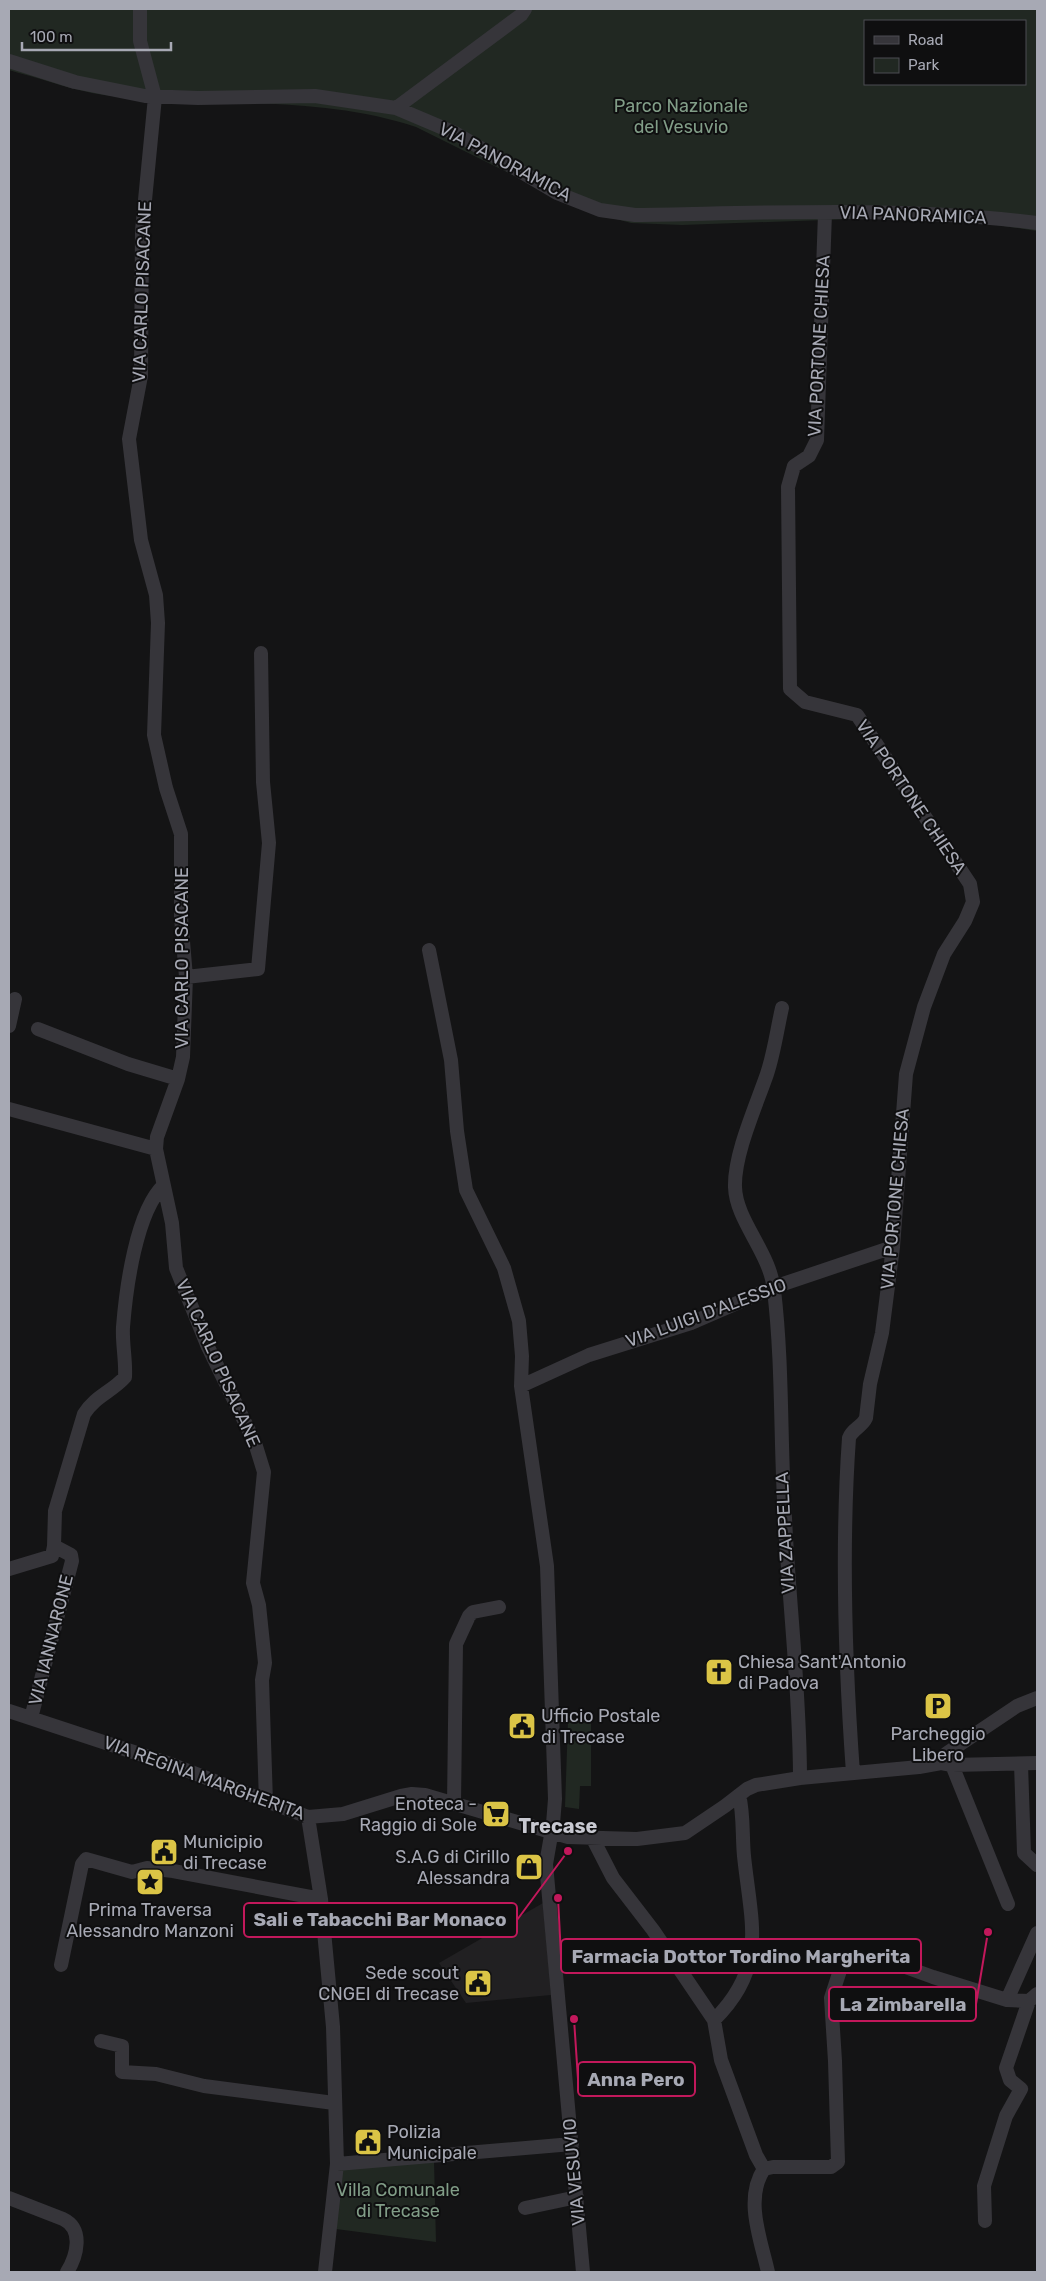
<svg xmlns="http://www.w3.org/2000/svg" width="1046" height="2281" font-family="Rubik,sans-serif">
<rect width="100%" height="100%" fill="#141415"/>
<path fill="#212022" d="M 543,1903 L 551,1995 L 466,2003 L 439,1963 Z"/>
<path fill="#212822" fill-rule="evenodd" d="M 9,9 L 1037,9 L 1037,231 L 950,218 L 881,218 L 682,225 L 631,223 L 583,210 L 416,127 C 314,93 208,109 104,95 C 75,91 46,80 19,73 L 9,70 ZM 865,21 L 1025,21 L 1025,84 L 865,84 Z
M 568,1721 L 591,1721 L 591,1786 L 580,1786 L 579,1809 L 565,1807 Z
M 434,2161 L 436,2242 L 336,2229 L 341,2167 Z"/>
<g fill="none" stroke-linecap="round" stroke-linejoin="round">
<path stroke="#36353a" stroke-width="14" d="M 140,9 L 140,41 L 155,97 L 142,231 L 141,376 L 129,439 L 141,540 L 156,595 L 158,623 L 154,735 L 166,788 L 181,834 L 181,917 L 186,977 L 183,1057 L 178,1079 L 157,1137 L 156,1149 L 172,1223 L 176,1268 L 208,1347 L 255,1443 L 264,1472 L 253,1583 L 259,1605 L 265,1663 L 262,1680 L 266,1802
M 9,61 L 75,82 L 145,96 L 198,98 L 315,96 L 396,108 L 455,133 L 557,193 L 600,210 L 635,215 C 769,213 904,206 1037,223
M 396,108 L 521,15 L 525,9
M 825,213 L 817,440 L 809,456 L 794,466 L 788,487 L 790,689 L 805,702 L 857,715 L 970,884 L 973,902 L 965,921 L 944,954 L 924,1007 L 906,1074 L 893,1247 L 882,1333 L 870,1384 L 866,1418 C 862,1427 852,1429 849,1438 C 841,1550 845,1662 853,1773
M 429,950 L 451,1060 L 457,1131 L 466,1190 L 504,1268 L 519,1321 L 522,1356 L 521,1386 L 547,1566 L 555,1799 L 553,1824 L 546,1864 L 583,2272
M 186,977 L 258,969 L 269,843 L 263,782 L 261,653
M 782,1008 C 777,1030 774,1053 767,1074 C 756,1106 734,1154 735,1187 C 736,1221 770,1252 774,1290 C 783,1366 780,1442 785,1518 C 789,1605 800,1692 800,1778
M 9,1026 L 15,999
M 38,1029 L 128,1064 L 178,1079
M 9,1109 L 156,1149
M 521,1386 L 589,1355 L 691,1323 L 774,1287 L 893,1247
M 9,1569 L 52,1556 L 54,1546 L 55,1511 L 84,1414 C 94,1397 113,1391 125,1377 C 126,1360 122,1343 123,1327 C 126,1289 136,1211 164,1185
M 9,1711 L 173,1765 L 308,1817 L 343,1814 L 401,1796 L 412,1794 L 425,1795 L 568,1837 L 637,1839 L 685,1833 L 725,1806 L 747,1789 L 756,1785 L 800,1778 L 919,1767 L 941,1763 L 952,1765 L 1037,1763
M 31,1718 L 72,1561 L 71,1555 L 54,1546
M 941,1763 L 941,1759 L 947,1753 L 1017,1706 L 1037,1698
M 1021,1764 L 1024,1853 L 1037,1865
M 952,1765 L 1008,1904
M 454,1804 L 456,1644 L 469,1616 L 473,1612 L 499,1607
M 308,1817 L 321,1899 L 333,2027 L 337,2164 L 325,2272
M 593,1839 L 613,1878 L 653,1930 L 714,2020 L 721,2060 L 756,2155 L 764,2169
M 61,1965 L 82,1864 L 86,1859 L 132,1872 L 147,1868 L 173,1871 L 321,1899
M 1007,2000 L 1037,1933
M 714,2020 C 768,1967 751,1923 744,1856 C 742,1836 744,1815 739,1795
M 101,2041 L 122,2046 L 122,2072 L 156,2074 L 204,2086 L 334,2103
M 337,2164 L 572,2144
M 764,2169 L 773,2167 L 831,2167 L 838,2162 L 835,2061 L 831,1998 L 846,1952 L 853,1948 L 933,1977 L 1007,2000 L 1029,2001
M 764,2169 C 744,2199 761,2240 768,2272
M 9,2198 L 63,2219 C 84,2229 77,2256 67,2272
M 525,2208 L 577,2197
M 985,2221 L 984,2186 L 1006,2116 L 1021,2089 L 1010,2080 L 1006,2068 L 1029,2001 L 1037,1994"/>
</g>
<defs>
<symbol id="church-square" viewBox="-11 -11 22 22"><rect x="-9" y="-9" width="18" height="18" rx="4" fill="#dbc446" stroke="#0f0f10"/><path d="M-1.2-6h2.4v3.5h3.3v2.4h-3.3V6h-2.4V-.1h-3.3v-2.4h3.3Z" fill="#111"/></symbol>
<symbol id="parking-square" viewBox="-11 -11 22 22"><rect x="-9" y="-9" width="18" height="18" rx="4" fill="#dbc446" stroke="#0f0f10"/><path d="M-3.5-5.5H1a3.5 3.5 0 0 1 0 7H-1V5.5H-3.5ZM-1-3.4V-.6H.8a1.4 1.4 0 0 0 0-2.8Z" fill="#111"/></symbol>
<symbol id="civic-square" viewBox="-11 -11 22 22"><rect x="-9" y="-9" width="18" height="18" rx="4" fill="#dbc446" stroke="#0f0f10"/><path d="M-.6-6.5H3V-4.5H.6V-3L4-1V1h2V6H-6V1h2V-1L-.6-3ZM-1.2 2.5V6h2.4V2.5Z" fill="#111"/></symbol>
<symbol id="supermarket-square" viewBox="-11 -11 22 22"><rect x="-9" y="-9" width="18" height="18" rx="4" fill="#dbc446" stroke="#0f0f10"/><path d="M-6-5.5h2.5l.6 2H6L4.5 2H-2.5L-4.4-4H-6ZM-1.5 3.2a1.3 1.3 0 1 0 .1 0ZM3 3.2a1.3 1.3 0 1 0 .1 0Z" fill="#111"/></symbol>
<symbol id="shop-square" viewBox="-11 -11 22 22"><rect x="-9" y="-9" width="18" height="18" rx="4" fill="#dbc446" stroke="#0f0f10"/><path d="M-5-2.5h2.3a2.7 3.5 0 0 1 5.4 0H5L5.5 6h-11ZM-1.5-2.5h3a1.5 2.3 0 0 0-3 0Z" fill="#111"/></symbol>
<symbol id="sight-square" viewBox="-11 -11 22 22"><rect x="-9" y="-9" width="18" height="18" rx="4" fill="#dbc446" stroke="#0f0f10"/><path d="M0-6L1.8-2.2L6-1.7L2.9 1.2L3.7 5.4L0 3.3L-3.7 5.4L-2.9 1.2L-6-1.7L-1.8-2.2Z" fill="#111"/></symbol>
</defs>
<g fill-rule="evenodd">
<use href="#church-square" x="703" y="1656" width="32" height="32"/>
<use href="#parking-square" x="922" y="1690" width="32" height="32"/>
<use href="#civic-square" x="506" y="1710" width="32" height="32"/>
<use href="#supermarket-square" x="480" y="1798" width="32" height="32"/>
<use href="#civic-square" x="148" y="1836" width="32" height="32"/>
<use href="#shop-square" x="513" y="1851" width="32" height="32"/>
<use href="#sight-square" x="134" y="1866" width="32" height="32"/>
<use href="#civic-square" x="462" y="1967" width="32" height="32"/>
<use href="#civic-square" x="352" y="2126" width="32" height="32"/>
</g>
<g text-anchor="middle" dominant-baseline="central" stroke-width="4" stroke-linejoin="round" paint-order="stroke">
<g font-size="18" fill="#819d87" stroke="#0f0f10">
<text x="681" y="106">Parco Nazionale<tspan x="681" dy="21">del Vesuvio</tspan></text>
<text x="398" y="2190">Villa Comunale<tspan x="398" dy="21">di Trecase</tspan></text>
</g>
<g font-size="18" fill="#a7a9b4" stroke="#0f0f10">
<text transform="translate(505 162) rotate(28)">VIA PANORAMICA</text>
<text transform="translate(913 215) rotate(2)">VIA PANORAMICA</text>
<text transform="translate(142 292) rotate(-88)">VIA CARLO PISACANE</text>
<text transform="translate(819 346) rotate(-87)">VIA PORTONE CHIESA</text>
<text transform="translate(911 797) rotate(56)">VIA PORTONE CHIESA</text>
<text transform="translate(182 958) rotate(-90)">VIA CARLO PISACANE</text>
<text transform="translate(895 1199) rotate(-85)">VIA PORTONE CHIESA</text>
<text transform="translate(706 1313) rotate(-20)">VIA LUIGI D'ALESSIO</text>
<text transform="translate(218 1363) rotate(66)">VIA CARLO PISACANE</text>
<text transform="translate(785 1533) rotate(-93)">VIA ZAPPELLA</text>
<text transform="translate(51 1640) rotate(-76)">VIA IANNARONE</text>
<text transform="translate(204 1778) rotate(20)">VIA REGINA MARGHERITA</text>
<text transform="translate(574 2172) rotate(-95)">VIA VESUVIO</text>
</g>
<g font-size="18" fill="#a7a9b4" stroke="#0f0f10" text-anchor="start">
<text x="738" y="1662">Chiesa Sant'Antonio<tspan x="738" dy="21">di Padova</tspan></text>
<text x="541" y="1716">Ufficio Postale<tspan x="541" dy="21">di Trecase</tspan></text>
<text x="938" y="1734" text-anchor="middle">Parcheggio<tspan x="938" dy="21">Libero</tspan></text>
<text x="477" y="1804" text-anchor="end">Enoteca -<tspan x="477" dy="21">Raggio di Sole</tspan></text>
<text x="183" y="1842">Municipio<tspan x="183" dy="21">di Trecase</tspan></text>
<text x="510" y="1857" text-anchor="end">S.A.G di Cirillo<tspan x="510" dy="21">Alessandra</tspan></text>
<text x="150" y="1910" text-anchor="middle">Prima Traversa<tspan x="150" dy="21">Alessandro Manzoni</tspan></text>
<text x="459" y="1973" text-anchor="end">Sede scout<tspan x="459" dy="21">CNGEI di Trecase</tspan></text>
<text x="387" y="2132">Polizia<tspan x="387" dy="21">Municipale</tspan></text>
</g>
<g font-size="20" font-weight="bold" fill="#c8c9d1" stroke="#0f0f10">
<text x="558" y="1826">Trecase</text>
</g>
</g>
<path fill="none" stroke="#c2185b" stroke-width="2" d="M568 1851L517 1920M558 1898L561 1956M988 1932L976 2004M574 2019L578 2079"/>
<g fill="#c2185b" stroke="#0f0f10" stroke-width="2">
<circle cx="568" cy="1851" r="5"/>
<circle cx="558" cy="1898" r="5"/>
<circle cx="988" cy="1932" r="5"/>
<circle cx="574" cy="2019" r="5"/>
</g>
<g fill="#0f0f10" stroke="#c2185b" stroke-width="2">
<rect x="244" y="1903" width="273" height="34" rx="5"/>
<rect x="561" y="1939" width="360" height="34" rx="5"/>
<rect x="829" y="1987" width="147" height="34" rx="5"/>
<rect x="578" y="2062" width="117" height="34" rx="5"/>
</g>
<g font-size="19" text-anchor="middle" font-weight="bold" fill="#a7a9b4">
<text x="380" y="1926">Sali e Tabacchi Bar Monaco</text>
<text x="741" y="1963">Farmacia Dottor Tordino Margherita</text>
<text x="903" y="2011">La Zimbarella</text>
<text x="636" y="2086">Anna Pero</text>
</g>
<rect width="1046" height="2281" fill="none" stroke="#a7a9b4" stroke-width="20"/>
<rect x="864" y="20" width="162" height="65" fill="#0f0f10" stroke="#4c4d52"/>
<rect x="874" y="36" width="25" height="8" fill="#36353a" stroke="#4c4d52"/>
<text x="908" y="45" font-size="15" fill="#a7a9b4">Road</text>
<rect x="874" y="58" width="25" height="15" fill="#212822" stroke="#4c4d52"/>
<text x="908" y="70" font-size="15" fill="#a7a9b4">Park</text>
<path d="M22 42v8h149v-8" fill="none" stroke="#a7a9b4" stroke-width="2.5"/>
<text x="30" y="42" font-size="15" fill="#a7a9b4" stroke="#0f0f10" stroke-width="4" paint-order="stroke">100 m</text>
</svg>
